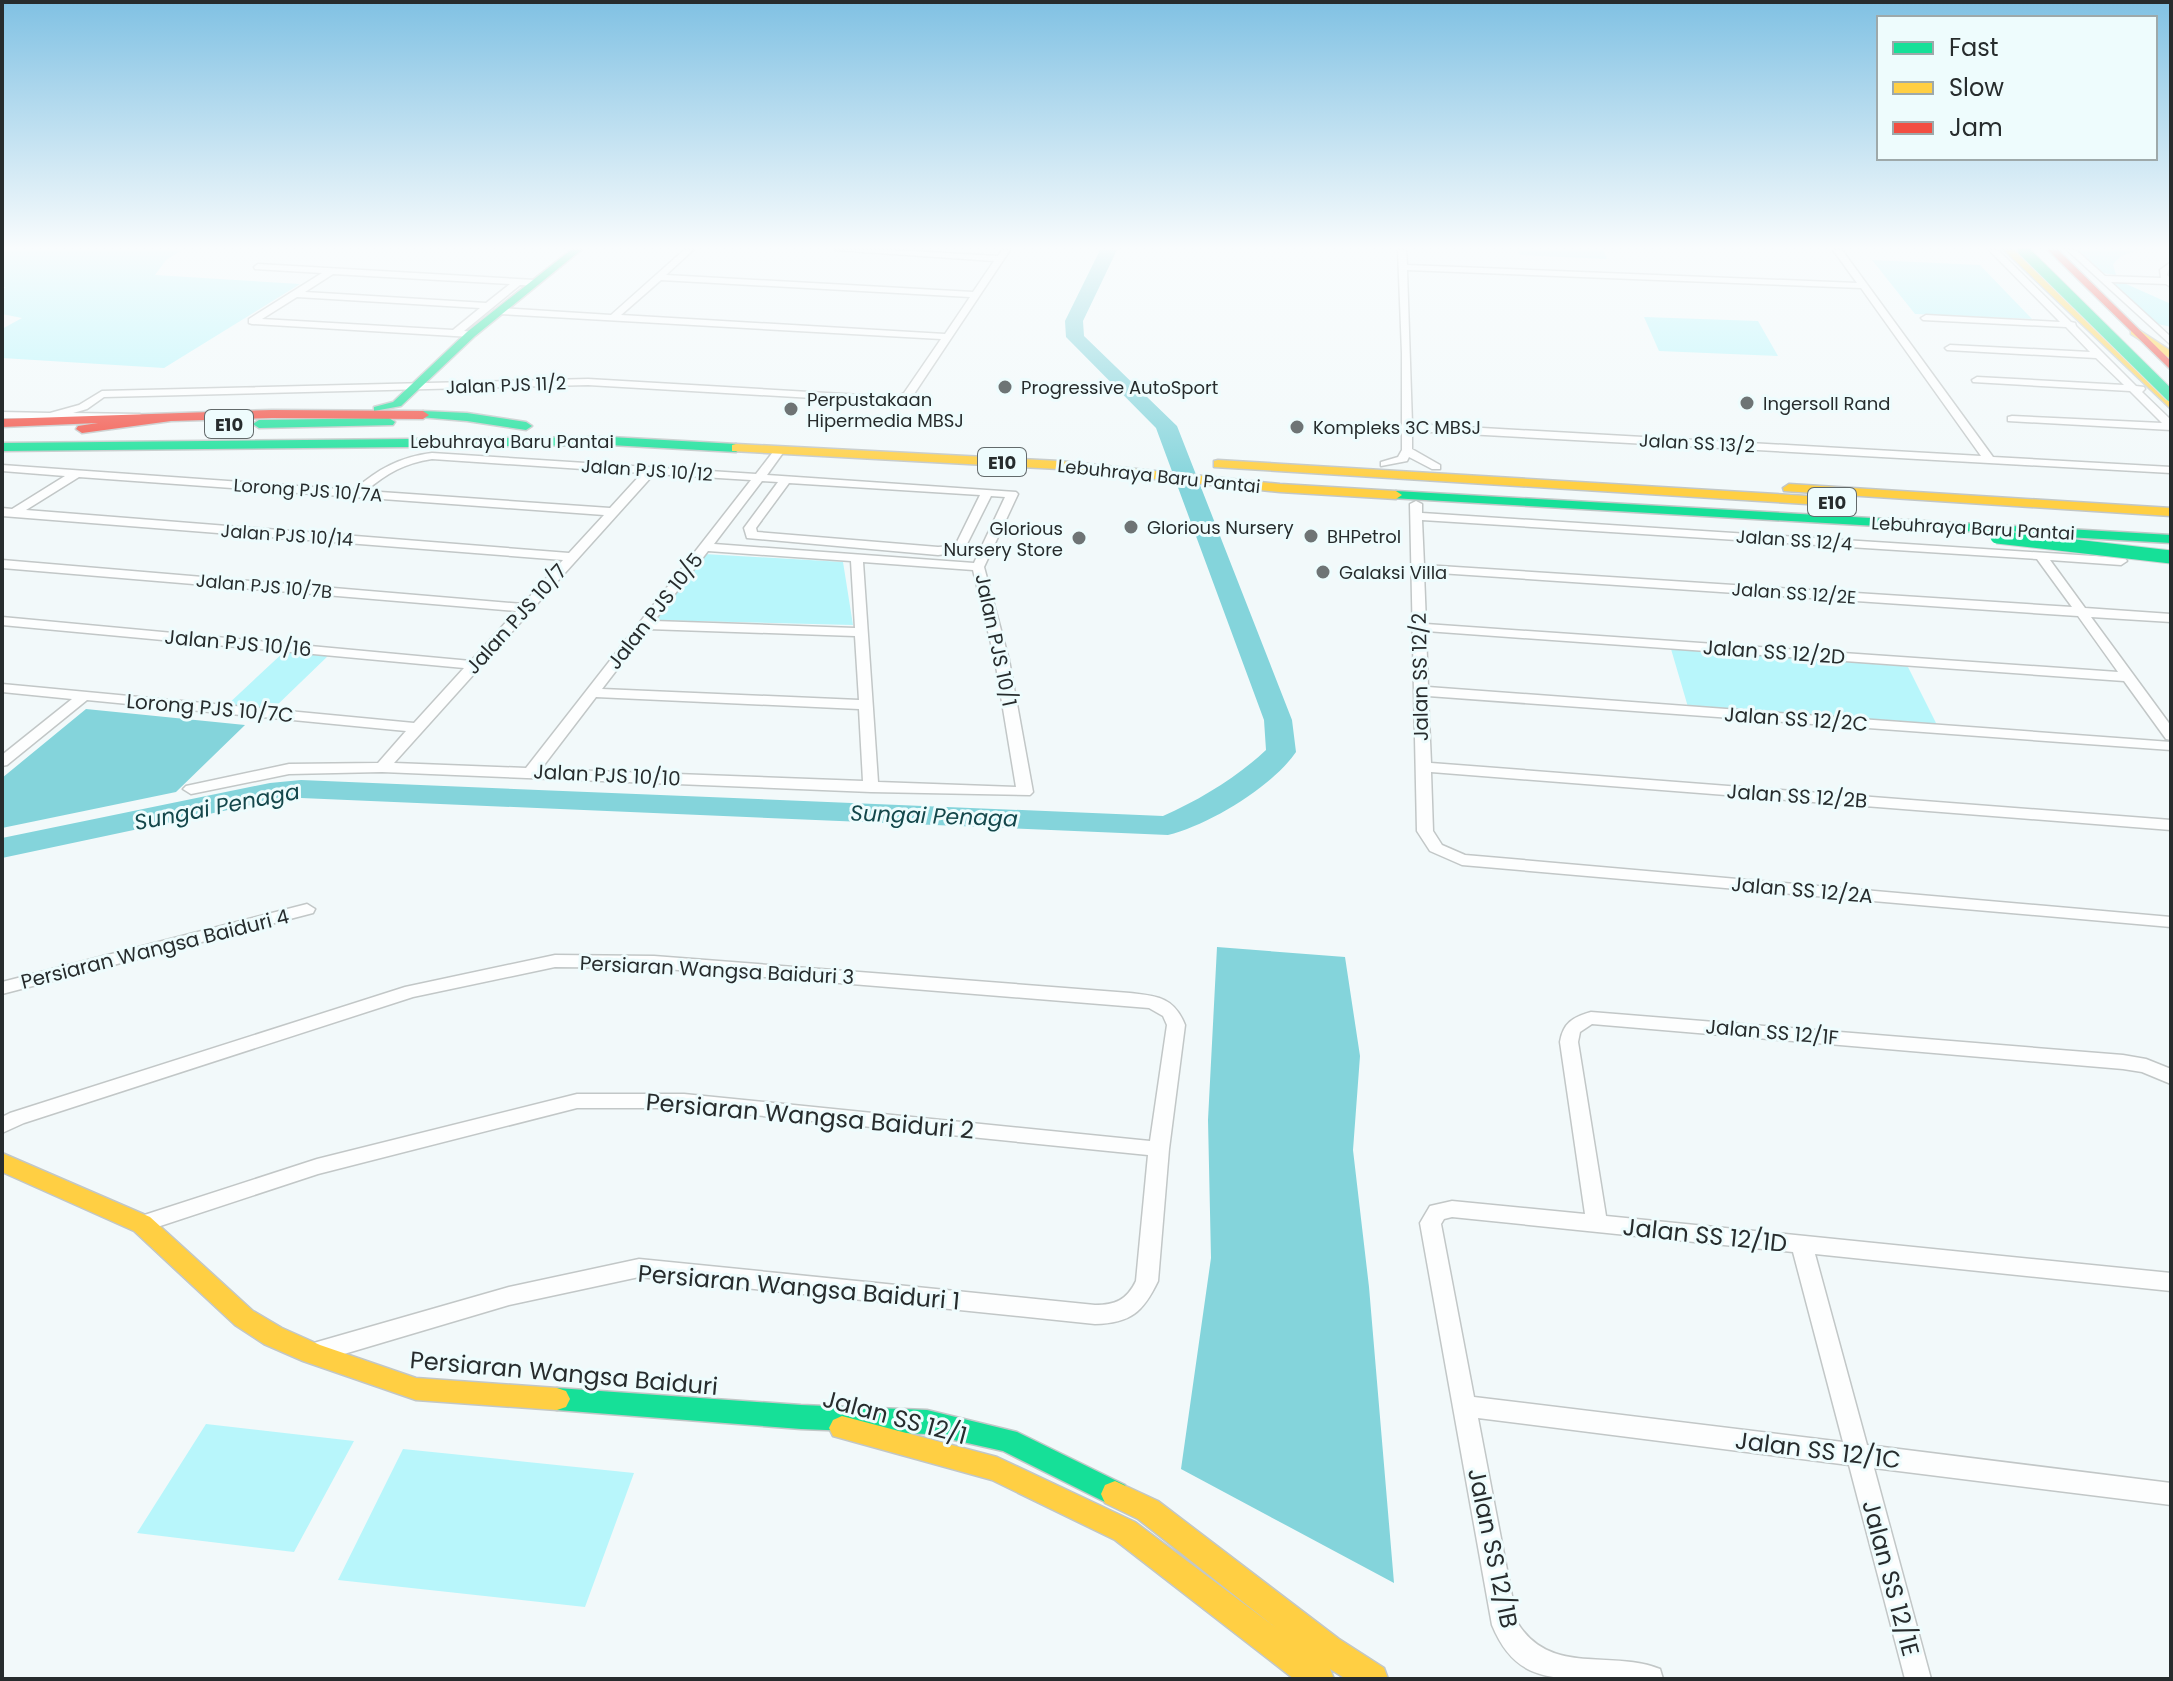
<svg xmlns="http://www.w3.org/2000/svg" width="2173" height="1681" font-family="Poppins,sans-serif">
<rect width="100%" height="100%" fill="#f2f9fa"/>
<path fill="#b8f6fb" d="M 2,250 L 182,250 L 166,260 L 155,275 L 300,284 L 164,368 L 2,358 L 2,329 L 22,318 L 2,314 L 2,290 L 6,287 L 2,287 Z
M 1518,250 L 1603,250 L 1607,259 L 1520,255 Z
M 2077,250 L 2139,250 L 2121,256 L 2113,264 L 2116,275 L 2102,273 Z
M 1872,260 L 1980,265 L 2032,319 L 1915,314 Z
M 2124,283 L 2171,304 L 2171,327 L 2158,324 L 2114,284 Z
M 1644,317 L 1758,321 L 1778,356 L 1659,351 Z
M 704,554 L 843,562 L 853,625 L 652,620 Z
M 1671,649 L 1907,665 L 1937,725 L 1688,707 Z
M 286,650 L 330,654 L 272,710 L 226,706 Z
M 206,1424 L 354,1441 L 294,1552 L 137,1533 Z
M 403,1449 L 634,1473 L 585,1607 L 338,1580 Z"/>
<path fill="#84d4db" d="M 86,709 L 245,725 L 176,792 L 2,828 L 2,778 Z
M 1217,947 L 1345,957 L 1360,1056 L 1353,1150 L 1369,1287 L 1394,1583 L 1181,1469 L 1211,1258 L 1208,1120 Z"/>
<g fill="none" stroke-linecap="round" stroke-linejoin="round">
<path fill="#84d4db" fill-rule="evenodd" d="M 1100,250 L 1117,250 L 1083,321 L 1084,336 L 1177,426 L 1292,720 L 1296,752 C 1272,787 1209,825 1168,835 L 301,798 L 270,801 L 2,858 L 2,838 L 270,783 L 301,780 L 1163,816 C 1201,799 1236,778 1266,750 L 1264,720 L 1156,428 L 1066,337 L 1065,321 Z"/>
<defs>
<path id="street" d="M 684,250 L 693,250 L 666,275 L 973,292 L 994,261 L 835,250 L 892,250 L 998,256 L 1002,250 L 1010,250 L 912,397 L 898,403 L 588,385 L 104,397 L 87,409 L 73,413 L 140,414 L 145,417 L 140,420 L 2,418 L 2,412 L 50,413 L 79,405 L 102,391 L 588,379 L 896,397 L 904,393 L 941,339 L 499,314 L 494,311 L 499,308 L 611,315 ZM 661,280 L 970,297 L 945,334 L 621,315 Z
M 1398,250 L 1406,250 L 1407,265 L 1857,283 L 1833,250 L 1842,250 L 1993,457 L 2171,467 L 2171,473 L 1412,431 L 1412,449 L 1440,465 L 1440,469 L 1432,469 L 1409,457 L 1407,461 L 1381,466 L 1381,462 L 1398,457 L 1402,450 L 1402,353 ZM 1407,270 L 1861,288 L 1981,456 L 1412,424 Z
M 1989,250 L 1998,250 L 2071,322 L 2075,323 L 2076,326 L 2136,386 L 2144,387 L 2145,389 L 2142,392 L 2171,420 L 2171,430 L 2008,421 L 2008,417 L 2012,416 L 2162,423 L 2130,391 L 1973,382 L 1972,380 L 1977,377 L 2124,385 L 2096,358 L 1947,350 L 1945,348 L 1950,345 L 2090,352 L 2066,327 L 1923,320 L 1921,318 L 1926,315 L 2060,322 Z
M 2067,250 L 2076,250 L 2105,276 L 2161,278 L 2160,270 L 2171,262 L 2167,275 L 2171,279 L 2171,287 L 2166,284 L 2111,282 L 2171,337 L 2171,345 Z
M 258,264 L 535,280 L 539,283 L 535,286 L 520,285 L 464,331 L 474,332 L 474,336 L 471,337 L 252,324 L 249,323 L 249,319 L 322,273 L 255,269 L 254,267 ZM 333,274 L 510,284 L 486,303 L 305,292 ZM 297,297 L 480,308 L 453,330 L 262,319 Z
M 780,447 L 785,450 L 767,475 L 1016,492 L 1018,494 L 984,567 L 1009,660 L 1033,792 L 1030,795 L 871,792 L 382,772 L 289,774 L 191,794 L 183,789 L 186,786 L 289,764 L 378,763 L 406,731 L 87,700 L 7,765 L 2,766 L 2,755 L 72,699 L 2,692 L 2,684 L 414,723 L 464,668 L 2,625 L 2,617 L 471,661 L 516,611 L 2,568 L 2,560 L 523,604 L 563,560 L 2,516 L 2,508 L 12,509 L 65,476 L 2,471 L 2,465 L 354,490 C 378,469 400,457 432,453 L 756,474 L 776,448 ZM 432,459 L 642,473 L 610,508 L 366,491 C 387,473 405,463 432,459 ZM 654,474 L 751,480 L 526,768 L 394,763 ZM 79,477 L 604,515 L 569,553 L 26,510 ZM 762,481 L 778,482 L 744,528 L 747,538 L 938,555 L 963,552 L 991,496 L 1005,497 L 974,563 L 714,544 ZM 789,483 L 980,495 L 955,546 L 938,547 L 757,532 L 756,528 ZM 708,551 L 851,561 L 855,628 L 654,621 ZM 863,562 L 973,570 L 995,660 L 1016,787 L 878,782 ZM 648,629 L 855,636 L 859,700 L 602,689 ZM 596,697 L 859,709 L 863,781 L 541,769 Z
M 1416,501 L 1422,504 L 1422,513 L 2125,558 L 2127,561 L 2121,565 L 2050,560 L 2085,608 L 2171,614 L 2171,622 L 2091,617 L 2171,726 L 2171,740 L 2166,739 L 2124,681 L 1426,631 L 1428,687 L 2171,742 L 2171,750 L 1428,696 L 1431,763 L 2171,820 L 2171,830 L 1431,772 L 1433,831 L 1442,845 L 1465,855 L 2171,917 L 2171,927 L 1462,865 L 1430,851 L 1417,831 L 1410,504 ZM 1422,520 L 2037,559 L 2072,607 L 1424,565 ZM 1424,572 L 2078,616 L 2118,672 L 1426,624 Z
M 307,904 L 315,909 L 313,913 L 2,994 L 2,982 Z
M 555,955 L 654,956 L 1130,993 C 1157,996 1174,997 1185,1025 L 1169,1149 L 1158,1281 C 1143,1312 1131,1323 1095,1324 L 639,1277 L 509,1305 L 317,1362 L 309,1359 L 306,1352 L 309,1345 L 317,1342 L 509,1287 L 639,1259 L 1095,1305 C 1115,1305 1127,1300 1136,1281 L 1148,1155 L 684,1108 L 577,1108 L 318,1174 L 142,1232 L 135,1230 L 131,1224 L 135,1218 L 317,1159 L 577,1094 L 684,1094 L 1150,1141 L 1167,1025 L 1163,1016 L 1149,1008 L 654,968 L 555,967 L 413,997 L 24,1123 L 2,1133 L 2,1117 L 10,1113 L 405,987 Z
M 1591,1012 L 2123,1055 L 2146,1059 L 2171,1069 L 2171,1084 L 2142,1072 L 2123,1069 L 1592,1024 L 1580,1032 L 1578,1042 L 1606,1216 L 2171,1273 L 2171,1291 L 1815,1254 L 1867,1445 L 2171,1483 L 2171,1505 L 1874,1468 L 1931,1679 L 1905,1679 L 1849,1465 L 1478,1418 L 1517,1622 C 1550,1677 1611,1649 1660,1669 L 1663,1679 C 1640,1679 1617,1679 1594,1679 C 1544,1679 1513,1676 1492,1625 L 1420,1223 L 1430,1206 L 1452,1201 L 1585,1214 L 1560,1042 C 1563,1023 1573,1017 1591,1012 ZM 1452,1217 L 1793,1252 L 1843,1442 L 1474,1397 L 1441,1224 L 1444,1219 Z"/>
<path id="fast" d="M 571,250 L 581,250 L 475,336 L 401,406 L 374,411 L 374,407 L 393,402 L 467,332 Z
M 423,411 L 467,413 L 526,422 L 532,426 L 526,430 L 467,421 L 419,417 L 419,413 Z
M 389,418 L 395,422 L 393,425 L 259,428 L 253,424 L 259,420 Z
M 610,437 L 736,444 L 742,448 L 736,452 L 610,445 L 2,451 L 2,443 Z
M 1396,491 L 2171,535 L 2171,543 L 1391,498 L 1390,495 Z
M 557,1388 L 801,1405 L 927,1410 L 1017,1432 L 1125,1485 L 1129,1494 L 1125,1503 L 1115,1507 L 1003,1451 L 927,1434 L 801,1429 L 557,1410 L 548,1407 L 544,1399 L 548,1391 Z"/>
<path id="slow" d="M 2004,250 L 2014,250 L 2171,400 L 2171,409 Z
M 2131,330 L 2139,330 L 2171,351 L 2171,359 L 2131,334 Z
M 736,444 L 1059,461 L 1280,484 L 1396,491 L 1402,495 L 1396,499 L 1280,492 L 1059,469 L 732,451 L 732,445 Z
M 1218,460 L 1807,496 L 1814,500 L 1807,504 L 1214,467 L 1214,461 Z
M 1789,484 L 2171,508 L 2171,516 L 1784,491 L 1783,488 Z
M 2,1153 L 150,1217 L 253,1311 L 282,1328 L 320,1345 L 416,1378 L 557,1388 L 566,1391 L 570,1399 L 566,1407 L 557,1410 L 416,1400 L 303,1361 L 264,1344 L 235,1325 L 134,1231 L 2,1172 Z
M 842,1416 L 997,1457 L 1135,1522 L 1275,1627 L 1138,1519 L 1105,1503 L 1101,1494 L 1105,1485 L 1115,1481 L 1158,1501 L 1339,1639 L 1384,1668 L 1388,1679 L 1346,1679 L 1330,1669 L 1334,1679 L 1294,1679 L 1115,1540 L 992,1480 L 833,1436 L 829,1428 L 833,1420 Z"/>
<path id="jam" d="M 2048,250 L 2058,250 L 2171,361 L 2171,370 Z
M 272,410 L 423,411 L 429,415 L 423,419 L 272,418 L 171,421 L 82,433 L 76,429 L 78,426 L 98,423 L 2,427 L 2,419 Z"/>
</defs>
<use href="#street" stroke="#c2c7c7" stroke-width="3"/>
<use href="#fast" stroke="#c2c7c7" stroke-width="3"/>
<use href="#slow" stroke="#c2c7c7" stroke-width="3"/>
<use href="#jam" stroke="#c2c7c7" stroke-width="3"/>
<use href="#street" fill="#fdfefe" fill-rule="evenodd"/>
<use href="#fast" fill="#16e098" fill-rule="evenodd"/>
<use href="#slow" fill="#ffcf43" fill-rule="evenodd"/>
<use href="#jam" fill="#f24e42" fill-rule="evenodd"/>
<defs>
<path id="fast-bridge-far1" d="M 2023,250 L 2171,396"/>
<path id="fast-bridge" d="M 1997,537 L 2171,557"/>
</defs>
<use href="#fast-bridge-far1" stroke="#cfd2d3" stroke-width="13" stroke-linecap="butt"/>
<use href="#fast-bridge" stroke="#cfd2d3" stroke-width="15" stroke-linecap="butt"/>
<use href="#fast-bridge-far1" stroke="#16e098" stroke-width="11"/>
<use href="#fast-bridge" stroke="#16e098" stroke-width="13"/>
</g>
<linearGradient id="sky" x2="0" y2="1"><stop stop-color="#80c1e3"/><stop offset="0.51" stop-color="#f9fcfd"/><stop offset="1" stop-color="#f9fcfd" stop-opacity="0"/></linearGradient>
<rect width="2173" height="486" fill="url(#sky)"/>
<g fill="#6e7475" stroke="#eefcfd" stroke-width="3">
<circle cx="1005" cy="387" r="8"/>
<circle cx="1747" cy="403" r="8"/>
<circle cx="791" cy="409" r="8"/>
<circle cx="1297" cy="427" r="8"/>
<circle cx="1131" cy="527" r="8"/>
<circle cx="1311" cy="536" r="8"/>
<circle cx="1079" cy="538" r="8"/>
<circle cx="1323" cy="572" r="8"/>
</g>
<g text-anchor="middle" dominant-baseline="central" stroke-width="6" stroke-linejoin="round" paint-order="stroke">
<g font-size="18" fill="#272c2d" stroke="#eefcfd">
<text transform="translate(506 385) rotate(-2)">Jalan PJS 11/2</text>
<text x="512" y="441">Lebuhraya Baru Pantai</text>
<text transform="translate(1697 443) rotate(3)">Jalan SS 13/2</text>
<text transform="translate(647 470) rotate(4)">Jalan PJS 10/12</text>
<text transform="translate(1159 476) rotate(6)">Lebuhraya Baru Pantai</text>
<text transform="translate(308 490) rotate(4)">Lorong PJS 10/7A</text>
<text transform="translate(1973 528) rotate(3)">Lebuhraya Baru Pantai</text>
<text transform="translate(287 535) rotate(4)">Jalan PJS 10/14</text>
<text transform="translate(1794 540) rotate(4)">Jalan SS 12/4</text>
<text transform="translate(264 586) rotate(5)">Jalan PJS 10/7B</text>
<text transform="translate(1794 593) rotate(4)">Jalan SS 12/2E</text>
</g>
<g font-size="18" fill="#272c2d" stroke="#eefcfd" text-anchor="start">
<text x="1021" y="387">Progressive AutoSport</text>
<text x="807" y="399">Perpustakaan<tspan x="807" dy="21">Hipermedia MBSJ</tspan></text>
<text x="1763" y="403">Ingersoll Rand</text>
<text x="1313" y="427">Kompleks 3C MBSJ</text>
<text x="1147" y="527">Glorious Nursery</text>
<text x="1063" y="528" text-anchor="end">Glorious<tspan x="1063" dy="21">Nursery Store</tspan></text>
<text x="1327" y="536">BHPetrol</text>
<text x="1339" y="572">Galaksi Villa</text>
</g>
<g fill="#eefcfd" stroke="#636a6b" stroke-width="2">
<rect x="205" y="410" width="48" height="28" rx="6"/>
<rect x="978" y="448" width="48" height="28" rx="6"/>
<rect x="1808" y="488" width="48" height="28" rx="6"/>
</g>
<g font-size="18" font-weight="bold" fill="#272c2d">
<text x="229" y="424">E10</text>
<text x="1002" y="462">E10</text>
<text x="1832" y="502">E10</text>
</g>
<g font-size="20" fill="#272c2d" stroke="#eefcfd">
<text transform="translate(655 611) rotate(-52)">Jalan PJS 10/5</text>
<text transform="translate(516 619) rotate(-48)">Jalan PJS 10/7</text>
<text transform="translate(996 640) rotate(78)">Jalan PJS 10/1</text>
<text transform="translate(238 643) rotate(5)">Jalan PJS 10/16</text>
<text transform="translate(1774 652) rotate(4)">Jalan SS 12/2D</text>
<text transform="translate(1420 677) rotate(-91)">Jalan SS 12/2</text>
<text transform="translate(210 708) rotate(5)">Lorong PJS 10/7C</text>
<text transform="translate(1796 719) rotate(4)">Jalan SS 12/2C</text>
<text transform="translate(607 775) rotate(3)">Jalan PJS 10/10</text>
<text transform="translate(1797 796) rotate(4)">Jalan SS 12/2B</text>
<text transform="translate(1802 890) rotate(5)">Jalan SS 12/2A</text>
<text transform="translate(155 949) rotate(-14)">Persiaran Wangsa Baiduri 4</text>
<text transform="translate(717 970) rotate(3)">Persiaran Wangsa Baiduri 3</text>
<text transform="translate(1772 1032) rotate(5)">Jalan SS 12/1F</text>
</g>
<g font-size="22" font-style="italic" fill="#14474b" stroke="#eefcfd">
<text transform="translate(217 807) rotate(-11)">Sungai Penaga</text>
<text transform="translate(934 816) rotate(2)">Sungai Penaga</text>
</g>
<g font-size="24" fill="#272c2d" stroke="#eefcfd">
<text transform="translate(810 1116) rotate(5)">Persiaran Wangsa Baiduri 2</text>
<text transform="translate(1705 1235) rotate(6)">Jalan SS 12/1D</text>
<text transform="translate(799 1287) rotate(5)">Persiaran Wangsa Baiduri 1</text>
<text transform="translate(564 1373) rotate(5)">Persiaran Wangsa Baiduri</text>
<text transform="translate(895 1417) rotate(15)">Jalan SS 12/1</text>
<text transform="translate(1818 1450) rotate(7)">Jalan SS 12/1C</text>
<text transform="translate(1493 1548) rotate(78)">Jalan SS 12/1B</text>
<text transform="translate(1891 1578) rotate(75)">Jalan SS 12/1E</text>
</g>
</g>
<rect width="2173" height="1681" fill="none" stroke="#272c2d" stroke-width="8"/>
<rect x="1877" y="16" width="280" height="144" fill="#eefcfd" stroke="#9ea9aa" stroke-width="2"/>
<rect x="1893" y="42" width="40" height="12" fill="#16e098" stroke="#9ea9aa" stroke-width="2"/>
<text x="1949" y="56" font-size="24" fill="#272c2d">Fast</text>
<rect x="1893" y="82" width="40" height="12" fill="#ffcf43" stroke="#9ea9aa" stroke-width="2"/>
<text x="1949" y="96" font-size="24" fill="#272c2d">Slow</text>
<rect x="1893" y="122" width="40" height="12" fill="#f24e42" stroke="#9ea9aa" stroke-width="2"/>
<text x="1949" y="136" font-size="24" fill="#272c2d">Jam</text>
</svg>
